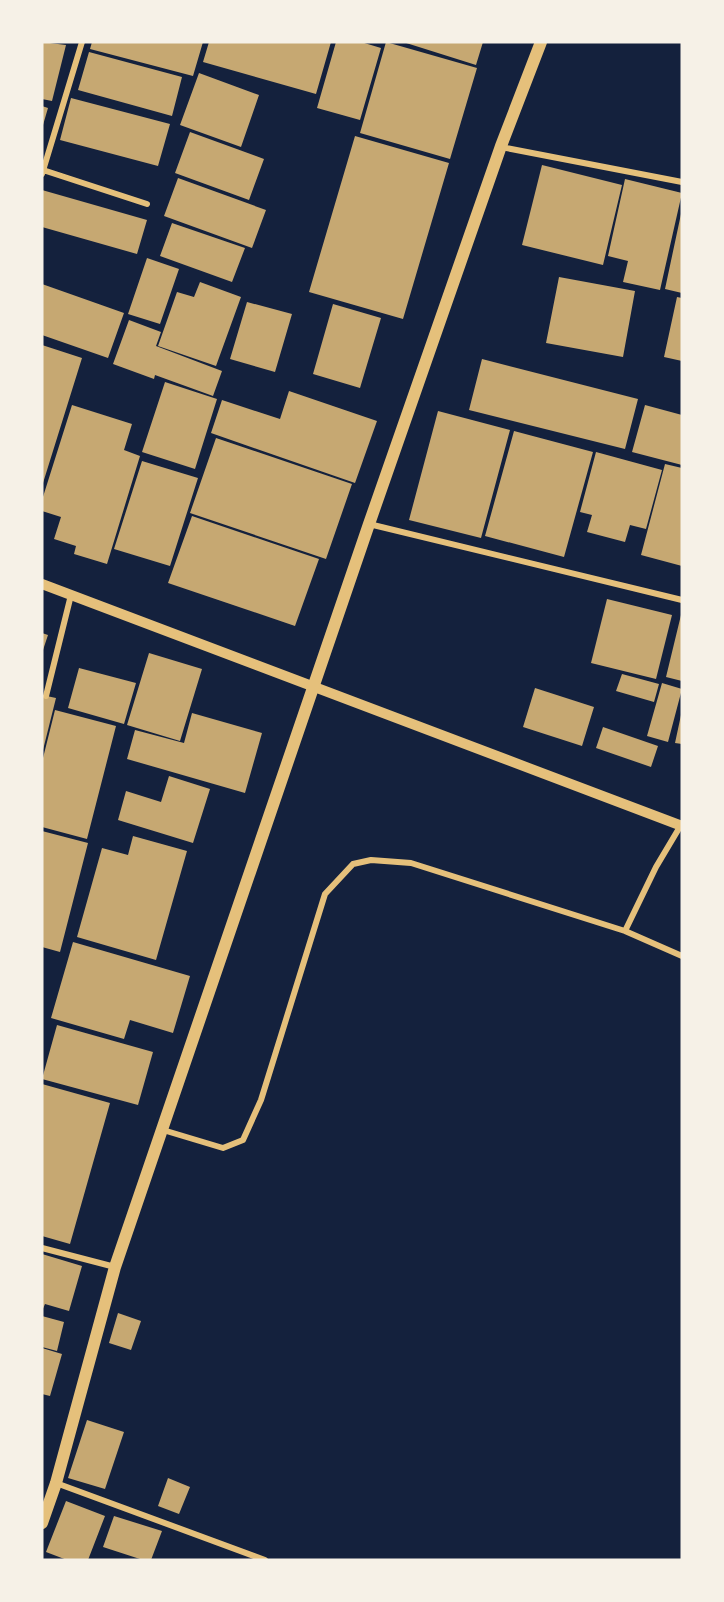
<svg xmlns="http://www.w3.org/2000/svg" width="724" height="1602" font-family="Helvetica,sans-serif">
<rect width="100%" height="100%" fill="#14213d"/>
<path fill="#c6a872" d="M 42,42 L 66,45 L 52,101 L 42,99 Z
M 92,42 L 203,42 L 193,76 L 90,49 Z
M 209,42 L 331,42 L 316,94 L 203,62 Z
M 336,42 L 361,42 L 381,48 L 360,120 L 317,108 Z
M 386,42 L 477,68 L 450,159 L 360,133 Z
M 403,42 L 483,42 L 476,65 Z
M 89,52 L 182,77 L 172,116 L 78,90 Z
M 199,73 L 259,95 L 241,147 L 180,125 Z
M 71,98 L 170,124 L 158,166 L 60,140 Z
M 42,106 L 48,108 L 43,125 L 42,125 Z
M 190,132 L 264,159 L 249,200 L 175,173 Z
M 355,136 L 449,163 L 403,319 L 309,292 Z
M 542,165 L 622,185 L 603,265 L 522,245 Z
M 178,178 L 266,210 L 252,248 L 164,216 Z
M 625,179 L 682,193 L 660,290 L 623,282 L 628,261 L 608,256 Z
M 42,190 L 147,220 L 137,254 L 42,227 Z
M 681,214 L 682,214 L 682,293 L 665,289 Z
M 172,223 L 245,248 L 232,282 L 160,256 Z
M 147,258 L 179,269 L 160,324 L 128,314 Z
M 559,277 L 635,291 L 623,357 L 546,343 Z
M 200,282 L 241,297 L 216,366 L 158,346 L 177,292 L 194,297 Z
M 42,284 L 124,313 L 108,358 L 42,335 Z
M 677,297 L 682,298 L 682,361 L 664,357 Z
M 247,302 L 292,314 L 275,372 L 230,359 Z
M 333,304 L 381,318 L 360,388 L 313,374 Z
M 129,320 L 161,332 L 156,346 L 222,371 L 213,396 L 155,375 L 154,379 L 113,364 Z
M 42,345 L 82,358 L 43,483 L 42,482 Z
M 482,359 L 638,399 L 625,449 L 469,410 Z
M 165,382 L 217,399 L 195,469 L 142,452 Z
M 289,391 L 377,421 L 355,483 L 211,433 L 222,400 L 280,419 Z
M 72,405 L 132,424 L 124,450 L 140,456 L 107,564 L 74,554 L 76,546 L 54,539 L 61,517 L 42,511 L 42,500 Z
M 645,405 L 682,415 L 682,465 L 632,452 Z
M 438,411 L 510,430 L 481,538 L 409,520 Z
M 514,431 L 593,452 L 564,557 L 485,536 Z
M 216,438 L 352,484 L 326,559 L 190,513 Z
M 596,452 L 662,470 L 646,529 L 630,525 L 625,542 L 587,532 L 592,515 L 580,512 Z
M 142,461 L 198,478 L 170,566 L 114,549 Z
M 665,464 L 682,468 L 682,566 L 641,555 Z
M 192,516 L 319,559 L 295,626 L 168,583 Z
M 607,599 L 672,615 L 656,679 L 591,663 Z
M 681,615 L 682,615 L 682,681 L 666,677 Z
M 42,633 L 48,635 L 42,653 Z
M 149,653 L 202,669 L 180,741 L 127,725 Z
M 79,668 L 136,683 L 124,724 L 68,708 Z
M 622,674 L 659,684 L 654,702 L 616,691 Z
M 662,683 L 682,689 L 668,742 L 647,736 Z
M 535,688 L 594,707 L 582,746 L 523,727 Z
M 42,695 L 56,698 L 43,750 L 42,750 Z
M 55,710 L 116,726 L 87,839 L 42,827 L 42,762 Z
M 192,713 L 262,733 L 245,793 L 127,759 L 135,730 L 184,743 Z
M 681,715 L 682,716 L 682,744 L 675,743 Z
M 603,727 L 658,746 L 651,767 L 596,748 Z
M 169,776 L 210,789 L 193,843 L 118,820 L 126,791 L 161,802 Z
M 42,831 L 88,843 L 60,952 L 42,947 Z
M 133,836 L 187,851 L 156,960 L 77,937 L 102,848 L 128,855 Z
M 73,942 L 190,976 L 173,1033 L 130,1020 L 124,1039 L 51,1018 Z
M 57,1025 L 153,1052 L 138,1105 L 42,1079 Z
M 42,1084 L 110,1103 L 70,1244 L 42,1236 Z
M 42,1254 L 82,1266 L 69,1311 L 45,1304 L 42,1311 Z
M 118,1313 L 141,1321 L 131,1350 L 109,1343 Z
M 42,1316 L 64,1322 L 57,1351 L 42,1347 Z
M 42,1348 L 62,1354 L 50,1396 L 42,1394 Z
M 87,1420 L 124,1432 L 105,1489 L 68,1478 Z
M 168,1478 L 190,1487 L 179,1514 L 158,1506 Z
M 66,1501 L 105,1516 L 88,1560 L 67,1560 L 46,1552 Z
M 114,1516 L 162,1531 L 151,1560 L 143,1560 L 103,1547 Z"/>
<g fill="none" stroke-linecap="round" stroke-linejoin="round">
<path stroke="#e5c07b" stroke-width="6" d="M 501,147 L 682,182
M 43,170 L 147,204
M 42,174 L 82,42
M 369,524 L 682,600
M 46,696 L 71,595
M 625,931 L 656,867 L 681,825
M 163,1130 L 223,1148 L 243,1140 L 261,1100 L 325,894 L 353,864 L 371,860 L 411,863 L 625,931 L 682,956
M 42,1248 L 115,1267
M 56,1483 L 265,1560"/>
<path stroke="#e5c07b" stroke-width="10" d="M 42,584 L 682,826"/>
<path stroke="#e5c07b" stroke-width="12" d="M 42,1523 L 56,1483 L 115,1267 L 369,524 L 501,146 L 541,42"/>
</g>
<rect width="724" height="1602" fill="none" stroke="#f6f1e7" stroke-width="87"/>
</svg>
